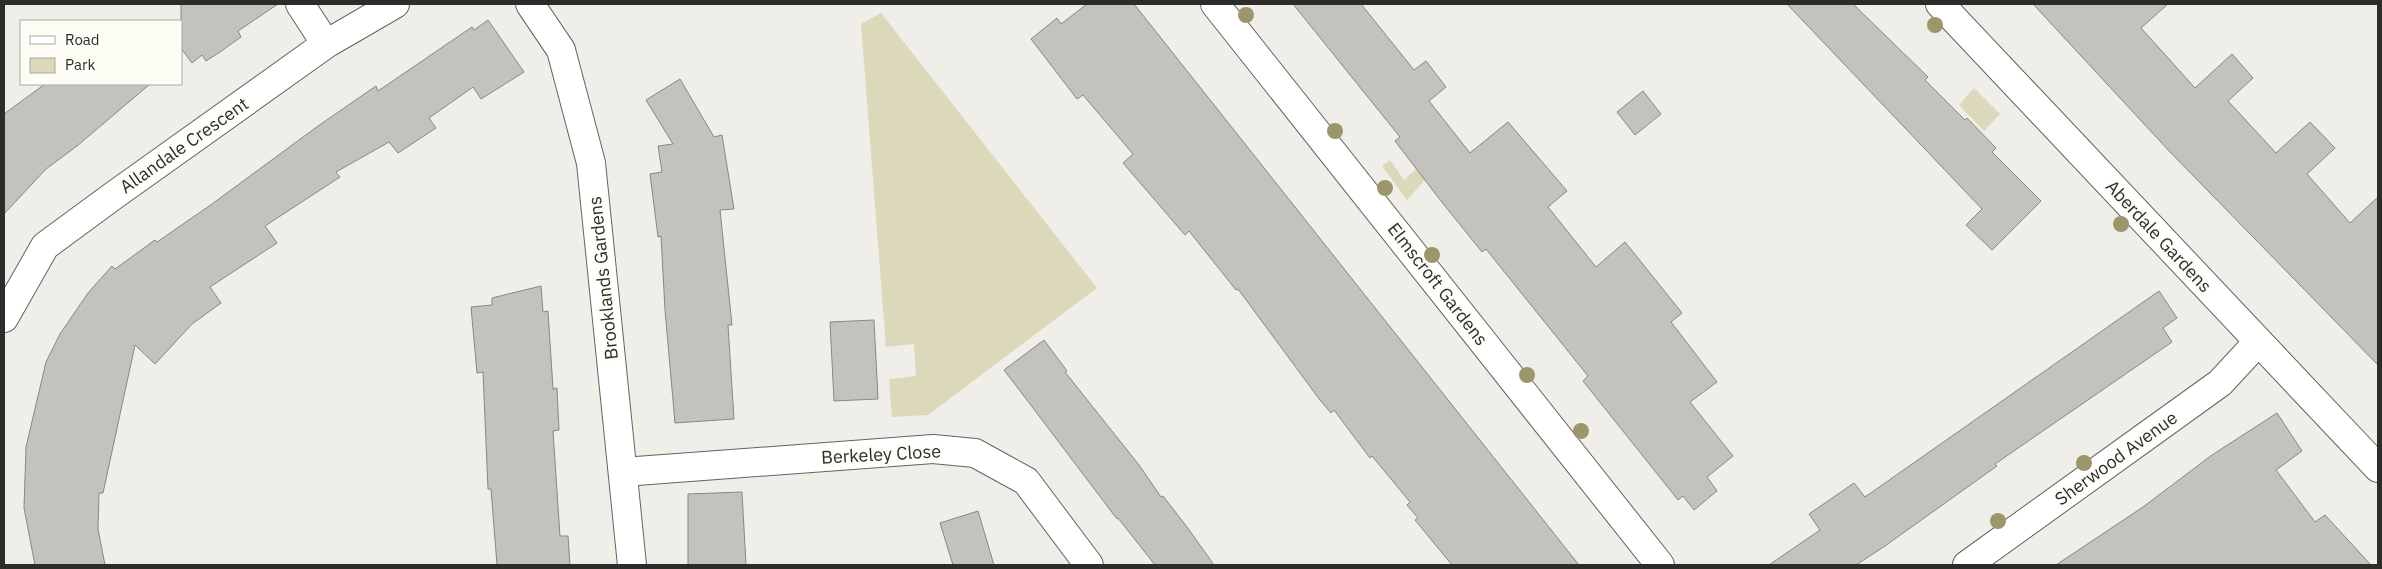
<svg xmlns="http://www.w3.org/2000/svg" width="2382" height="569" font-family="'IBM Plex Sans',sans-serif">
<rect width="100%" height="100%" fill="#efeee8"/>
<path fill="#dcd8ba" d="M 881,13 L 1097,288 L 928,415 L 892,417 L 889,379 L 916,376 L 914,344 L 886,347 L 861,24 Z
M 1974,88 L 2000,114 L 1984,131 L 1959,105 Z
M 1390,160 L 1404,180 L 1416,169 L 1425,180 L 1407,200 L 1382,166 Z"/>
<path fill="#c3c2bc" stroke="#888781" d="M 181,4 L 278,4 L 238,31 L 241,37 L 220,52 L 206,61 L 202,55 L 192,63 L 181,48 Z
M 1087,4 L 1134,4 L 1579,565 L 1452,565 L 1415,520 L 1418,518 L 1407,505 L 1410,502 L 1372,456 L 1370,458 L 1334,410 L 1331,413 L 1320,400 L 1238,289 L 1236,290 L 1189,231 L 1185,235 L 1123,163 L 1133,154 L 1083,95 L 1077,99 L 1031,39 L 1057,18 L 1061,24 Z
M 1293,4 L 1361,4 L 1414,70 L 1426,61 L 1446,87 L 1429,101 L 1470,153 L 1508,122 L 1567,191 L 1548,207 L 1596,267 L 1625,242 L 1682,313 L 1671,322 L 1717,382 L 1690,402 L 1733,456 L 1707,477 L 1717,491 L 1694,510 L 1683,496 L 1678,500 L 1583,381 L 1588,376 L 1486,249 L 1482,252 L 1441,201 L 1395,141 L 1400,137 Z
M 1787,4 L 1853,4 L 1928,77 L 1925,80 L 1965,120 L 1967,118 L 1996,148 L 1992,152 L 2041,201 L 1992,250 L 1966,225 L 1982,209 Z
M 2033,4 L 2168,4 L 2141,28 L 2195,88 L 2232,54 L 2253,78 L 2228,101 L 2276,153 L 2310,122 L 2335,148 L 2307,174 L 2350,223 L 2378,197 L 2378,365 L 2170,152 Z
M 488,20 L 524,72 L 481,99 L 473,87 L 429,118 L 436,128 L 398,153 L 389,142 L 336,172 L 340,177 L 265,226 L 277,243 L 210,287 L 221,303 L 192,324 L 155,364 L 135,345 L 103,493 L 99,493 L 98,529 L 105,565 L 35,565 L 24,508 L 26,447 L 46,362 L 60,334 L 88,293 L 112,266 L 115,269 L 155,240 L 157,242 L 212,204 L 318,126 L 376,86 L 378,91 L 472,27 L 474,30 Z
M 680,79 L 714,137 L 722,135 L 734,209 L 720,210 L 732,325 L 728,325 L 734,419 L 675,423 L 665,310 L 661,236 L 658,237 L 650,174 L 662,172 L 658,146 L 673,144 L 646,100 Z
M 45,84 L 150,84 L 77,146 L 46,169 L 4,214 L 4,114 Z
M 1643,91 L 1661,114 L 1635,135 L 1617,112 Z
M 541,286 L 543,312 L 548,311 L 553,389 L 557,388 L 559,430 L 553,431 L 560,536 L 568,536 L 570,565 L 497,565 L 491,489 L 488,489 L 483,372 L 477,373 L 471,307 L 492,305 L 492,298 Z
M 2159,291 L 2177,318 L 2163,328 L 2172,342 L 1995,464 L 1997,466 L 1885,546 L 1856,565 L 1769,565 L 1820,530 L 1809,514 L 1854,483 L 1865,497 Z
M 874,320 L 878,399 L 834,401 L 830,322 Z
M 1044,340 L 1067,371 L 1065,372 L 1139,465 L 1161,497 L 1163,496 L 1187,527 L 1214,565 L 1155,565 L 1118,518 L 1117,519 L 1030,404 L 1004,370 Z
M 2277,413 L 2302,451 L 2276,470 L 2315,522 L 2325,515 L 2371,565 L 2056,565 L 2143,507 L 2212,455 Z
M 742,492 L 746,565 L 688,565 L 688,494 Z
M 978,511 L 994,565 L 953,565 L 940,523 Z"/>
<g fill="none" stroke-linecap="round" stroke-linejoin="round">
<defs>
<path id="minor" d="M 300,4 L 326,44
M 530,4 L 561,50 L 591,163 L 632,565
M 1215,4 L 1660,565
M 1940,4 L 2378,468
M 4,318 L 45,246 L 113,196 L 326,44 L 395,4
M 623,472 L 933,449 L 975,453 L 1026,481 L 1089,565
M 1967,565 L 2220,383 L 2258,342"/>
</defs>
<use href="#minor" stroke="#64645e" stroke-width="30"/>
<use href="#minor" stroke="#fff" stroke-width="28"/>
</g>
<g fill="#9c966b">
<circle cx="1246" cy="15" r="8"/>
<circle cx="1935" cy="25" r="8"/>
<circle cx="1335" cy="131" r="8"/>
<circle cx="1385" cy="188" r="8"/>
<circle cx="2121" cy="224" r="8"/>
<circle cx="1432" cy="255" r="8"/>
<circle cx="1527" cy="375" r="8"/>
<circle cx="1581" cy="431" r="8"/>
<circle cx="2084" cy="463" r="8"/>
<circle cx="1998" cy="521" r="8"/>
</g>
<g text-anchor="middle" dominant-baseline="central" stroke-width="5" stroke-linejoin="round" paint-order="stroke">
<g font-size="18" fill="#2c2c2a" stroke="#fdfcf5">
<text transform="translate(184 145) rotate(-35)">Allandale Crescent</text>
<text transform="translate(2159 236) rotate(47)">Aberdale Gardens</text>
<text transform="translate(603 278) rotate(-96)">Brooklands Gardens</text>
<text transform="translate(1438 284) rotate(52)">Elmscroft Gardens</text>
<text transform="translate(881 454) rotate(-3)">Berkeley Close</text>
<text transform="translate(2116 458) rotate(-36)">Sherwood Avenue</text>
</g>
</g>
<rect width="2382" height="569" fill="none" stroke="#2c2c2a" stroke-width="10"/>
<rect x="20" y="20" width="162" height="65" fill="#fdfcf5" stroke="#a9a9a4"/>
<rect x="30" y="36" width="25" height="8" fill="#ffffff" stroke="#a9a9a4"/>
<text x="65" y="45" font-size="15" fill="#2c2c2a">Road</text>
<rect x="30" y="58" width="25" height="15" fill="#dcd8ba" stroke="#a9a9a4"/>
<text x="65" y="70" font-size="15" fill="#2c2c2a">Park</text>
</svg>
